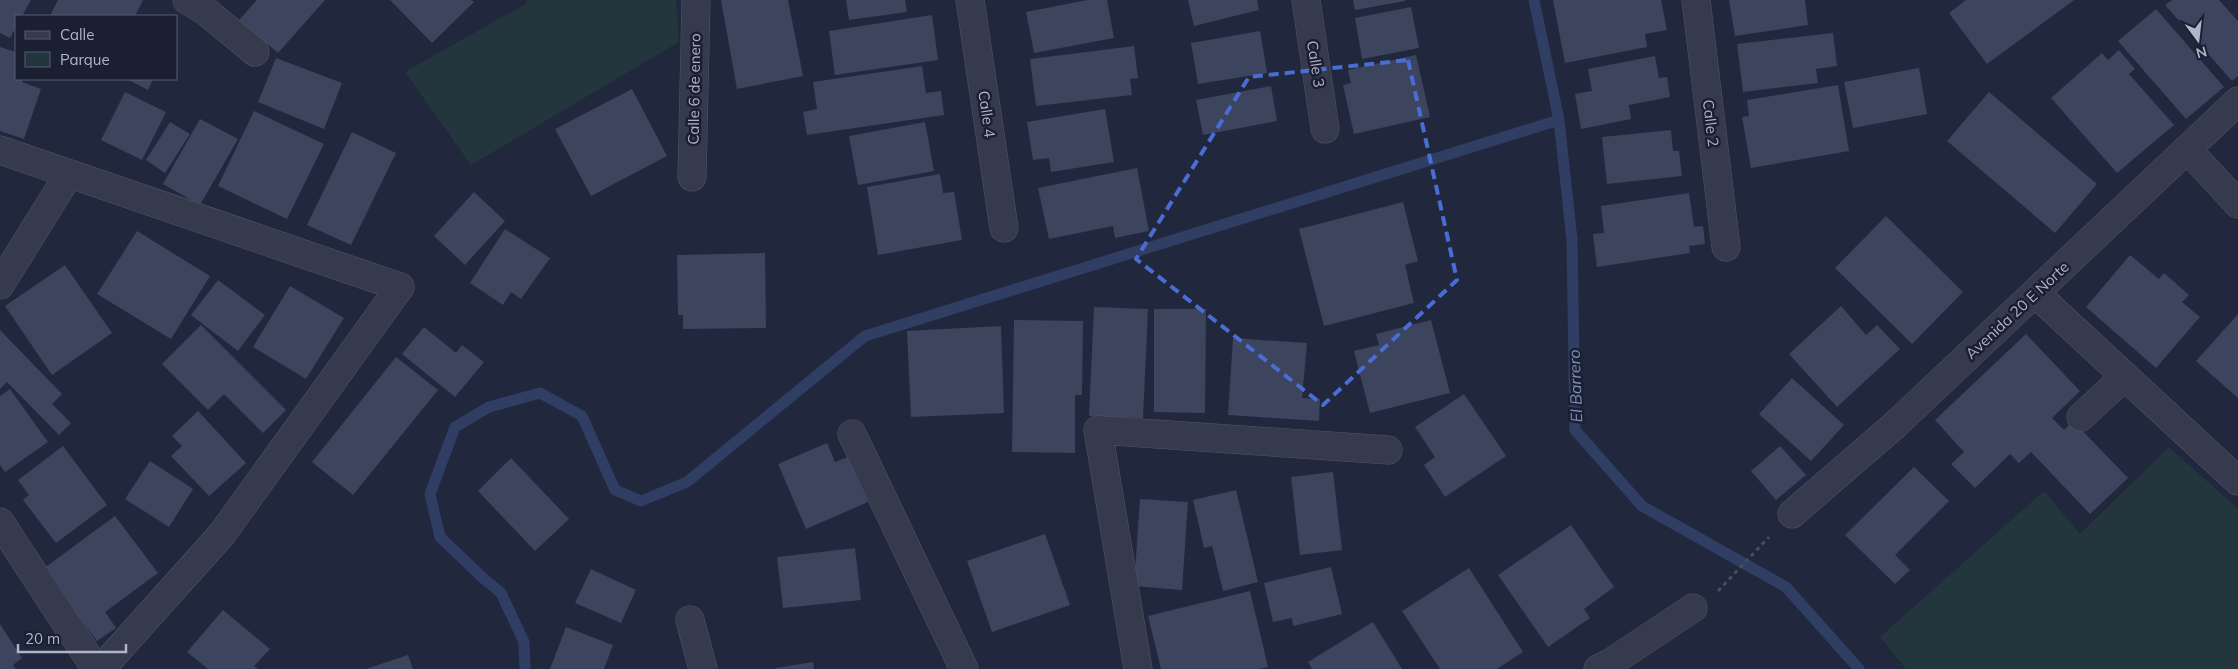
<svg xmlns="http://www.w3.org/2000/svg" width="2238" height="669" font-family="Mulish,sans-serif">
<rect width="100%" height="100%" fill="#21283d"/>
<path fill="#23363e" d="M 526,0 L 676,0 L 679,42 L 471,165 L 405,72 L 527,3 Z
M 2169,447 L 2238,509 L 2238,669 L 1906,669 L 1880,637 L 2044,491 L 2080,534 Z"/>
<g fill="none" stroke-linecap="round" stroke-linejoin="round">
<path stroke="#313e64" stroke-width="11" d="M 1534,0 L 1559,120 L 1572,240 L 1575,430 L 1642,506 L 1786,587 L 1859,669
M 525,669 L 524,642 L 501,593 L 483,578 L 440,537 L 430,494 L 455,427 L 489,407 L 540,393 L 582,416 L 615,490 L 641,501 L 687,482 L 865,336 L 1559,120"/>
</g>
<path fill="#3c445e" d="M 0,0 L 31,0 L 22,16 L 16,16 L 16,27 L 10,38 L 0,33 Z
M 58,0 L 143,0 L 135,16 L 50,16 Z
M 257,0 L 325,0 L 278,53 L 239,20 Z
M 390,0 L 471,0 L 474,2 L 432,43 Z
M 721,0 L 788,0 L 803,76 L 737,89 Z
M 846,0 L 905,0 L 907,12 L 849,20 Z
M 1087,0 L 1107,0 L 1114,38 L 1034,53 L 1026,12 Z
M 1188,0 L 1257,0 L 1259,10 L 1194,26 Z
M 1353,0 L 1405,0 L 1405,1 L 1355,10 Z
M 1553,0 L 1661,0 L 1667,30 L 1645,34 L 1647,47 L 1565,63 Z
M 1729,0 L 1805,0 L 1808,25 L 1735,36 Z
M 1966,0 L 2074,0 L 1987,64 L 1949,13 Z
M 2172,0 L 2219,0 L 2238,21 L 2238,76 L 2232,81 L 2165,5 Z
M 1411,7 L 1419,48 L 1362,59 L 1355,18 Z
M 2156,9 L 2224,87 L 2186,119 L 2118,41 Z
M 932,15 L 938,60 L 835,75 L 829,31 Z
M 1260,31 L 1267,73 L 1198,84 L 1191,43 Z
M 1833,33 L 1837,66 L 1816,69 L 1818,83 L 1743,92 L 1737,44 Z
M 1134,46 L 1138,78 L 1130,79 L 1132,95 L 1036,106 L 1030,59 Z
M 0,47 L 16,52 L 16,79 L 23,79 L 22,82 L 41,89 L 24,139 L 0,131 Z
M 2119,50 L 2135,69 L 2129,74 L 2174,125 L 2117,173 L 2051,98 L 2102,53 L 2108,60 Z
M 1416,55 L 1430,117 L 1354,134 L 1343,85 L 1351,83 L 1348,70 Z
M 1655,56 L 1659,78 L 1667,77 L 1670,97 L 1629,105 L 1631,119 L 1581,129 L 1575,94 L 1592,91 L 1588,69 Z
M 276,58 L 342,83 L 324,129 L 258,102 Z
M 922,66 L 926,93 L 941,91 L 944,115 L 807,135 L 803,112 L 817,109 L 813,82 Z
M 1919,68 L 1927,114 L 1853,128 L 1844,82 Z
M 127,79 L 153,79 L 148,90 Z
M 1838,85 L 1849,151 L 1751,168 L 1742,117 L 1749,116 L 1747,100 Z
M 1271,86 L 1277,121 L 1203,135 L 1196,100 Z
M 632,89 L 667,156 L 591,196 L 555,129 Z
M 125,92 L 166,112 L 142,160 L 101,140 Z
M 1989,92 L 2097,184 L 2055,233 L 1947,141 Z
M 1105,109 L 1114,162 L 1051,172 L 1049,158 L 1033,160 L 1027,122 Z
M 254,111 L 324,144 L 287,219 L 218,186 Z
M 200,119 L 238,139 L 200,205 L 163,184 Z
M 170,122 L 190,134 L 165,173 L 146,160 Z
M 925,122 L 934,171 L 858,185 L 849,136 Z
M 1671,130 L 1673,151 L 1679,151 L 1682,176 L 1607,184 L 1602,137 Z
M 352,132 L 396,153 L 351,245 L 307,225 Z
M 1137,168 L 1149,231 L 1115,238 L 1113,226 L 1049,239 L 1038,188 Z
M 940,174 L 943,193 L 954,192 L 962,240 L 878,255 L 867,187 Z
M 474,192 L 505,221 L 465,265 L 434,236 Z
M 1689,193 L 1694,227 L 1703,226 L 1705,244 L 1689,246 L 1690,253 L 1597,267 L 1593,234 L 1604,233 L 1601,206 Z
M 1403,202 L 1418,261 L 1405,265 L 1414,303 L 1324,326 L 1299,229 Z
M 1886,216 L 1963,292 L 1912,344 L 1835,268 Z
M 505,229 L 550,258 L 521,299 L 511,292 L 503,305 L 470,283 Z
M 137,231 L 210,276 L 171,339 L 97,294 Z
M 765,253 L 766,328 L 683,329 L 683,315 L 678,315 L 677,255 Z
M 2130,255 L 2159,279 L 2164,273 L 2189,295 L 2182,302 L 2200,317 L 2156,368 L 2086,307 Z
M 65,265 L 112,333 L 52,375 L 5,306 Z
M 218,280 L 265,315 L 238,351 L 191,315 Z
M 290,286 L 344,318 L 306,379 L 253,347 Z
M 1841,306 L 1866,335 L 1877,325 L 1900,349 L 1837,407 L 1789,354 Z
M 1094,307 L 1148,309 L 1143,418 L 1089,416 Z
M 1154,309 L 1206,309 L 1205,413 L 1154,412 Z
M 2238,314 L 2238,398 L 2196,361 Z
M 1014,320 L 1083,321 L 1082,395 L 1075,395 L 1075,453 L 1012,452 Z
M 1431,320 L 1450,393 L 1370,413 L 1354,351 L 1379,345 L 1376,334 Z
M 201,325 L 286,410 L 263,433 L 224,394 L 208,410 L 162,364 Z
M 1001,326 L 1004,413 L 911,417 L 907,331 Z
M 424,327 L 456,353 L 462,345 L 484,362 L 455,397 L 402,354 Z
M 0,330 L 62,394 L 52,404 L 71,423 L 59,435 L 7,382 L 0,389 Z
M 2026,334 L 2080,391 L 2052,418 L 2064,430 L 2073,421 L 2128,478 L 2090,514 L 2031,452 L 2019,463 L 2010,454 L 1975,488 L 1951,464 L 1964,452 L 1935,420 Z
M 1233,338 L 1307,343 L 1302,398 L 1320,399 L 1319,421 L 1228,415 Z
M 396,357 L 438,390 L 353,495 L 312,462 Z
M 1792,378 L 1844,425 L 1811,461 L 1759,414 Z
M 10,389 L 48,442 L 5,472 L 0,465 L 0,396 Z
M 1464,394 L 1506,456 L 1445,497 L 1424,465 L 1435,457 L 1415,427 Z
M 198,411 L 246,463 L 209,496 L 171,456 L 182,446 L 172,436 Z
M 827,443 L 835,462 L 848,457 L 868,502 L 806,529 L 778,464 Z
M 63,446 L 107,505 L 56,543 L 23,500 L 29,495 L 18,480 Z
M 1780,446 L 1806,475 L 1776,500 L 1751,471 Z
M 511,458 L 569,519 L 535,551 L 478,491 Z
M 150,461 L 193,489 L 169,527 L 125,499 Z
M 1914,467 L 1949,501 L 1895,555 L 1910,570 L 1895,584 L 1845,535 Z
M 1333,472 L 1342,550 L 1300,555 L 1291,477 Z
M 1236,490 L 1258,582 L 1223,591 L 1212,546 L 1204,548 L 1193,500 Z
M 1140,499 L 1188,502 L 1182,590 L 1134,586 Z
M 115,516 L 158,573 L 105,612 L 116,628 L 97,641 L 43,569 Z
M 1571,525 L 1614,587 L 1584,609 L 1590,618 L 1548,647 L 1498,575 Z
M 1045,534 L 1070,605 L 992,632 L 967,561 Z
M 855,548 L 861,600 L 783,608 L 777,557 Z
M 1331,567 L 1342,614 L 1293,626 L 1292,618 L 1273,622 L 1264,583 Z
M 1469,568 L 1523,652 L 1497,669 L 1440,669 L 1402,611 Z
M 591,569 L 636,590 L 621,623 L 575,603 Z
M 1250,591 L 1268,667 L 1258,669 L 1161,669 L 1148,616 Z
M 223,610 L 270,649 L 254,666 L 258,669 L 208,669 L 187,652 Z
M 1373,622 L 1402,669 L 1312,669 L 1308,662 Z
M 0,624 L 22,658 L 13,665 L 16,669 L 0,669 Z
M 566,627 L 613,645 L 604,669 L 550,669 Z
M 408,655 L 413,669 L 366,669 Z
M 813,662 L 814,669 L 776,669 L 776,668 Z"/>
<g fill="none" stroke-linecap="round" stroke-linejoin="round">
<defs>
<path id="minor" d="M 187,0 L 208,13 L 255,52
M 970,0 L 1004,228
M 1306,0 L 1325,129
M 1696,0 L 1726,247
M 2187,149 L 2238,204
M 0,150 L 400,287 L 222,534 L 101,669
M 692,177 L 696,0
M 0,285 L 69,174
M 2035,293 L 2238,481
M 2081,417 L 2125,376
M 852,434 L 964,669
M 1792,514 L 1896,424 L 2238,101
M 0,522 L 96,669
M 690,620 L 703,669
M 1138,669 L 1098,430 L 1388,450
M 1598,669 L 1610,663 L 1693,608"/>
</defs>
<use href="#minor" stroke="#505568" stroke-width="29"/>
<path stroke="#3e5258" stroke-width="3" stroke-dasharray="4 4" stroke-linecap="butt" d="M 1718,591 L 1769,537"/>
<use href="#minor" stroke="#353b4d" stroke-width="28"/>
</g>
<path fill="none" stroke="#496dd4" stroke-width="4" stroke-dasharray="10 6" stroke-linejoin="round" d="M 1408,60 L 1457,280 L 1323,405 L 1136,259 L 1249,77 Z"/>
<g text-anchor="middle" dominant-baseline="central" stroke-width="5" stroke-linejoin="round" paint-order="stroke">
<g font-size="15" fill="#b0b5c9" stroke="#1a2032">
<text transform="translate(1316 64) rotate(81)">Calle 3</text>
<text transform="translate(694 89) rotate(-89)">Calle 6 de enero</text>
<text transform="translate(987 114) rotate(82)">Calle 4</text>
<text transform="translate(1711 123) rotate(83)">Calle 2</text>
<text transform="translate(2017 310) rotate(-43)">Avenida 20 E Norte</text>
</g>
<g font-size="16" font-style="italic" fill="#7d8cb8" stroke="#1a2032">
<text transform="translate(1575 386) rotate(-92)">El Barrero</text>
</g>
</g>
<rect x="15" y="15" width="162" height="65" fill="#1a2032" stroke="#565c6e"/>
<rect x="25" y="31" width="25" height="8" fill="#353b4d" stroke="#565c6e"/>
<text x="60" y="40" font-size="15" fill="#b0b5c9">Calle</text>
<rect x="25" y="52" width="25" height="15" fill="#23363e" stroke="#565c6e"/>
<text x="60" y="65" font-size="15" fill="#b0b5c9">Parque</text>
<g transform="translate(2198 40) rotate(165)" stroke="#1a2032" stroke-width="4" paint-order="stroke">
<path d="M0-4L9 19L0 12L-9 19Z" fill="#b0b5c9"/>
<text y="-8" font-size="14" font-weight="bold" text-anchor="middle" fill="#b0b5c9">N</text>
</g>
<path d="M18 644v8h108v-8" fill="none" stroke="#b0b5c9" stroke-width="2.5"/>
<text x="25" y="644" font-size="15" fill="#b0b5c9" stroke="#1a2032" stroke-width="4" paint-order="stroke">20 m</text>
</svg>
